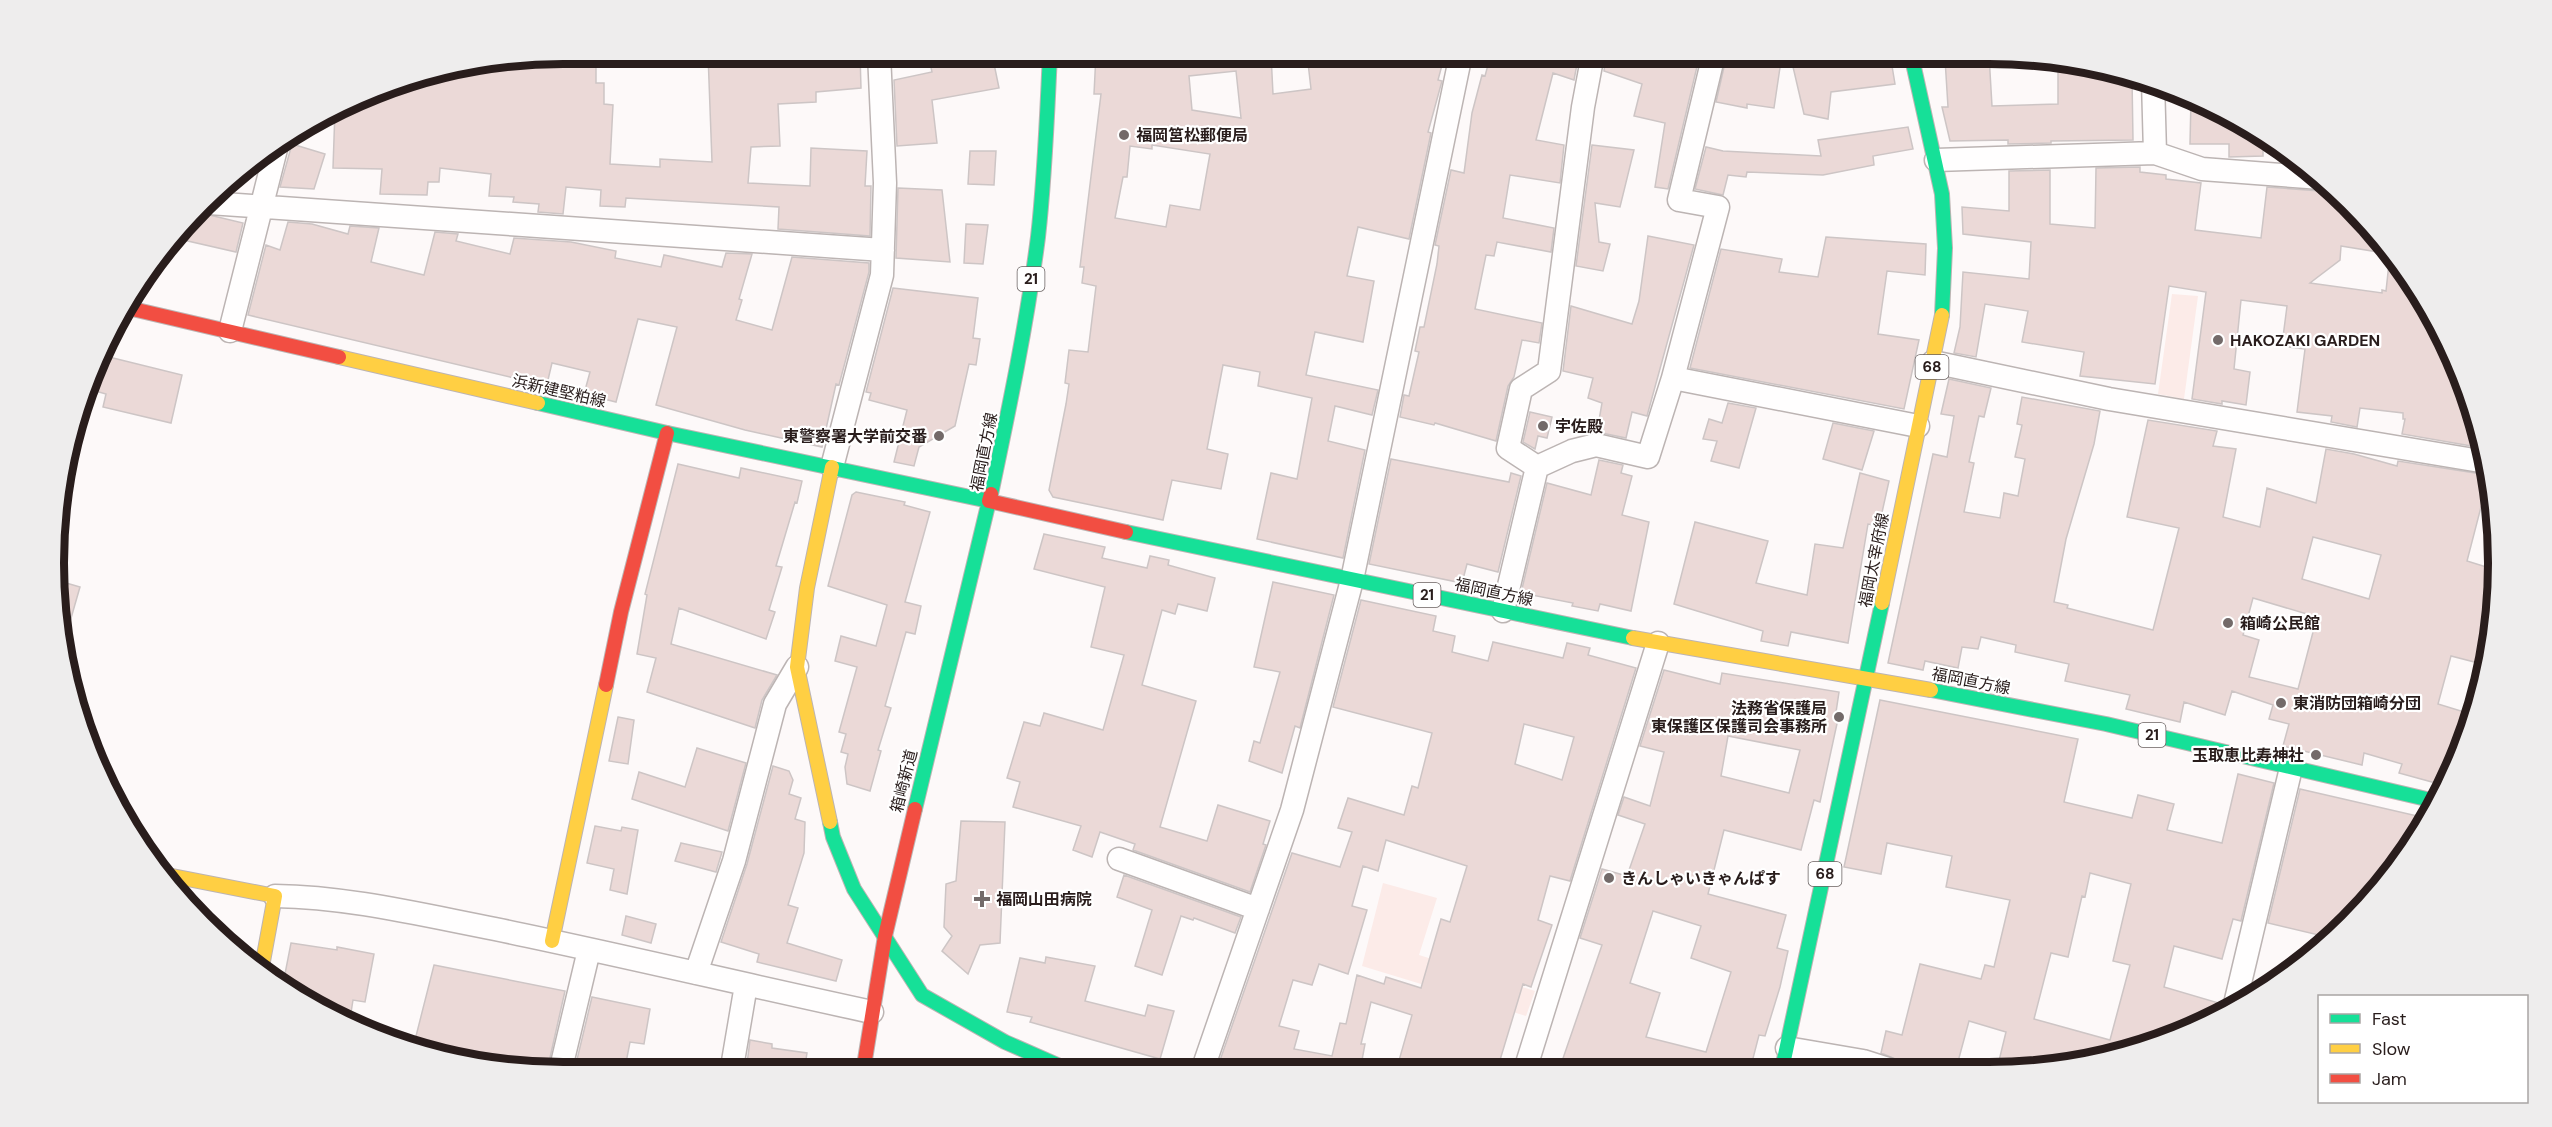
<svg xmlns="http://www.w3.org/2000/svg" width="2552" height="1127" font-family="'DM Sans','Noto Sans JP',sans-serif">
<rect width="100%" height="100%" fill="#fdf9f9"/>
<path fill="#fcebe8" d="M 2172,294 L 2198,296 L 2184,399 L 2158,394 Z
M 1383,883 L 1437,898 L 1419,955 L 1535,991 L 1526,1016 L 1362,966 Z"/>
<path fill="#ebd9d7" stroke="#cdc5c5" stroke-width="1.5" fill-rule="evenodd" d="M 564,54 L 596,57 L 596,83 L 604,83 L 604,104 L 613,105 L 610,164 L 660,167 L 660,159 L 712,162 L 708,54 L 860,54 L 861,88 L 816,92 L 816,102 L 778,104 L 780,146 L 751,147 L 748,183 L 810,186 L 811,148 L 867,151 L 865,186 L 871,186 L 870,236 L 778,229 L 779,207 L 626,198 L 625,207 L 600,206 L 601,190 L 566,187 L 563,214 L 538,212 L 539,204 L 513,202 L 514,197 L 489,196 L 491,174 L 440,168 L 439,182 L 428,182 L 427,195 L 380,194 L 382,169 L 333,168 L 335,110 L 399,81 Z
M 928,54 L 992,54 L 999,88 L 932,100 L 937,143 L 897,146 L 894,80 L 932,72 Z
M 1096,54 L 1271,54 L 1273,94 L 1311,89 L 1307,54 L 1445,54 L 1438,80 L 1442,81 L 1428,132 L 1431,133 L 1409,239 L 1358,227 L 1347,276 L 1374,281 L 1363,342 L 1315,332 L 1306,375 L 1378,390 L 1372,415 L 1335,406 L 1328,441 L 1365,450 L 1343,558 L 1257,539 L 1271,473 L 1297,479 L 1312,398 L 1258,386 L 1260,372 L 1223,365 L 1207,449 L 1228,454 L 1221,489 L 1172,480 L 1163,520 L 1053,497 L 1049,490 L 1066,404 L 1069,384 L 1065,383 L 1069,350 L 1088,352 L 1096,286 L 1082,283 L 1084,267 L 1080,267 L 1101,94 L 1094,94 ZM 1236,71 L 1241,118 L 1192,110 L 1189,76 ZM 1152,145 L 1210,154 L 1200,210 L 1170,205 L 1166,227 L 1115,218 L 1123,177 L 1127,177 L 1130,146 L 1152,149 Z
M 1491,54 L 1579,54 L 1574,80 L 1553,73 L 1536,140 L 1564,145 L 1560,183 L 1510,175 L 1503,218 L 1554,228 L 1551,252 L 1497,242 L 1494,256 L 1486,255 L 1475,309 L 1542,323 L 1539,343 L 1522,340 L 1514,377 L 1508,386 L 1496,441 L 1435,423 L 1434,425 L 1400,417 L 1404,395 L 1409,396 L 1419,352 L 1415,351 L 1420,327 L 1424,327 L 1437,264 L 1439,246 L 1435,245 L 1451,170 L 1464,173 L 1472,113 L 1482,75 L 1485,76 Z
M 1606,54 L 1700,54 L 1668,189 L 1655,187 L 1665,123 L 1634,116 L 1642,84 L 1604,71 Z
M 1727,54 L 1782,54 L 1774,108 L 1747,104 L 1747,108 L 1716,102 Z
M 1790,54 L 1890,54 L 1895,84 L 1831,92 L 1828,119 L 1804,114 Z
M 1989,55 L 1992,106 L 2058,104 L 2058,65 L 2132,78 L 2133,140 L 2051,141 L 2051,143 L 2008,144 L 2008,140 L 1950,141 L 1942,107 L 1948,107 L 1945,59 Z
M 2191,99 L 2244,122 L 2263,137 L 2263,156 L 2229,157 L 2229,144 L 2190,144 Z
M 1908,127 L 1913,149 L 1873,156 L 1874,165 L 1823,175 L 1747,172 L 1746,177 L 1728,175 L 1723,195 L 1695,189 L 1706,147 L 1723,151 L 1821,156 L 1818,140 Z
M 292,144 L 325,154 L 314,189 L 280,187 Z
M 1592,145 L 1634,150 L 1620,207 L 1595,203 L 1599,242 L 1610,244 L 1603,271 L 1576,266 Z
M 970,151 L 996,151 L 994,185 L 968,184 Z
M 2140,167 L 2140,172 L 2166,175 L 2166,179 L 2201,183 L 2195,230 L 2261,238 L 2267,187 L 2320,191 L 2331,187 L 2393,254 L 2446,338 L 2480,431 L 2483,448 L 2402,434 L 2405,419 L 2403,419 L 2403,413 L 2360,408 L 2357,427 L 2331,422 L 2332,416 L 2297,412 L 2305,349 L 2289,347 L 2290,338 L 2283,337 L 2287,306 L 2241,300 L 2234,369 L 2250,372 L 2246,405 L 2222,401 L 2222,404 L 2192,399 L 2206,292 L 2169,286 L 2155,384 L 2080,376 L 2084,352 L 2022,342 L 2028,311 L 1985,304 L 1976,357 L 1954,353 L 1960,327 L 1963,272 L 2029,279 L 2031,242 L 1963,234 L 1962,207 L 2009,211 L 2009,171 L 2050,170 L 2050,224 L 2095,228 L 2096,168 ZM 2341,246 L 2390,254 L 2386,291 L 2382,290 L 2382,293 L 2310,283 L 2340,260 Z
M 237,174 L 233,191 L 220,190 L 228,180 Z
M 898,188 L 942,190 L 950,262 L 896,258 Z
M 201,213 L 243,223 L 236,252 L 179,239 Z
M 288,222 L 312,224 L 348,234 L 350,226 L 379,228 L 371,262 L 424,275 L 435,232 L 458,234 L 456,241 L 510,254 L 514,238 L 571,242 L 616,251 L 615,258 L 661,267 L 664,255 L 722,267 L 726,253 L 752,254 L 739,299 L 742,300 L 736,320 L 772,330 L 792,257 L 869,263 L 869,272 L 839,385 L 836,384 L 822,447 L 745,430 L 656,405 L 677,327 L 638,319 L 616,402 L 584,394 L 590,372 L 552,363 L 547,384 L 515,375 L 514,378 L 248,315 L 266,245 L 280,250 Z
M 966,224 L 988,225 L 983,264 L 964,263 Z
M 1648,236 L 1694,245 L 1647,416 L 1632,412 L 1626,438 L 1597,432 L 1602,403 L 1588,398 L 1593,378 L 1563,371 L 1571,306 L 1632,324 L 1639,301 Z
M 1826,237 L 1926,244 L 1925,275 L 1887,271 L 1878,334 L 1919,340 L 1904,409 L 1690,368 L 1721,249 L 1782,259 L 1779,272 L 1818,277 Z
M 893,288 L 978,298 L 973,338 L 980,339 L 976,365 L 969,364 L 955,426 L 919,447 L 914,466 L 894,462 L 907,410 L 869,400 L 871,393 L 866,392 Z
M 105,356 L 182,375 L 171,423 L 103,407 L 106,394 L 92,390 Z
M 1949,379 L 1991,388 L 1984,417 L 1979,416 L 1969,462 L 1974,463 L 1964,512 L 2000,518 L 2004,493 L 2018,496 L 2025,459 L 2015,457 L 2022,425 L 2017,424 L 2022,397 L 2100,411 L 2094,444 L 2066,539 L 2054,602 L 2068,605 L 2067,608 L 2153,630 L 2179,528 L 2127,517 L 2148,420 L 2217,431 L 2213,446 L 2236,449 L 2223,517 L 2260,527 L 2267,488 L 2316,503 L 2326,449 L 2354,454 L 2397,466 L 2398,461 L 2488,475 L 2494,510 L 2481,507 L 2467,561 L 2496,570 L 2494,630 L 2486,665 L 2451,656 L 2438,704 L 2474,715 L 2471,728 L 2443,785 L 2399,773 L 2402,764 L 2364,753 L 2362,765 L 2283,746 L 2289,724 L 2269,719 L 2273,705 L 2232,691 L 2225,715 L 2184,702 L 2180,722 L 2126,709 L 2130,695 L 2065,681 L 2069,664 L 2015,652 L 2016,645 L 1981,637 L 1978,649 L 1962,647 L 1958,668 L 1925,661 L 1923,670 L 1888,663 L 1933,454 L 1947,457 L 1954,416 L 1941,414 ZM 2313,537 L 2381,555 L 2369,599 L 2302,579 ZM 2253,598 L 2317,617 L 2298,689 L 2249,677 L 2259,640 L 2243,635 Z
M 1728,403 L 1756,408 L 1739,468 L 1711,461 L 1717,441 L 1703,439 L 1709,419 L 1722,423 Z
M 1530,412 L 1552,417 L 1547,438 L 1538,436 L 1535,449 L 1523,442 Z
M 1833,423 L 1874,431 L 1862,470 L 1823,459 Z
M 1391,459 L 1509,482 L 1511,473 L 1521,476 L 1498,572 L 1467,564 L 1462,583 L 1369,564 Z
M 1599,460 L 1623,465 L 1621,473 L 1632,476 L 1622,515 L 1649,522 L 1631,611 L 1600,604 L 1598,611 L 1572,606 L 1573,603 L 1521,593 L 1547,483 L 1591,495 Z
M 678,464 L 739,478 L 741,468 L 802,481 L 797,503 L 795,502 L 776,566 L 782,567 L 769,610 L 775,612 L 766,639 L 679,608 L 671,644 L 777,675 L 762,700 L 755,728 L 647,692 L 656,658 L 637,654 L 647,595 L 645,594 Z
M 1860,473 L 1889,481 L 1879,526 L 1868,524 L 1848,643 L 1791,632 L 1788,646 L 1761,641 L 1763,631 L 1674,604 L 1695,522 L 1768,541 L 1756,583 L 1807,595 L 1815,544 L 1843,548 Z
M 856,492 L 905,502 L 904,505 L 930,512 L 905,602 L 921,606 L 915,634 L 906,632 L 885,706 L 891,708 L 878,750 L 881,751 L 870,791 L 847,784 L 845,767 L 848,754 L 841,752 L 846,734 L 839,732 L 857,667 L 835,661 L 841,636 L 876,646 L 887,605 L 828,586 L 852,495 Z
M 1044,534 L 1105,547 L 1102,558 L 1147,568 L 1150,556 L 1169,560 L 1168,565 L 1215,578 L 1207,611 L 1178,604 L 1175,614 L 1162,610 L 1142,685 L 1196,701 L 1160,827 L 1207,841 L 1218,805 L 1270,821 L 1263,844 L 1266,845 L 1250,892 L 1133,850 L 1135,844 L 1100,832 L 1092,857 L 1073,850 L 1081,826 L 1013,807 L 1020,782 L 1007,778 L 1024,722 L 1040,726 L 1044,713 L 1103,730 L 1124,655 L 1091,647 L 1105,587 L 1034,569 Z
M 56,580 L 80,587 L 63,646 L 62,646 Z
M 1273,582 L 1334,595 L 1300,728 L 1295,726 L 1282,773 L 1249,761 L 1254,741 L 1260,743 L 1280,672 L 1254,667 Z
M 1361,600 L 1436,616 L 1433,631 L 1455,636 L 1452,652 L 1488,661 L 1493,642 L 1563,658 L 1567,643 L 1590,648 L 1588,655 L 1636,668 L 1570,881 L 1550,876 L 1538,920 L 1552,925 L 1531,987 L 1523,984 L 1497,1070 L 1396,1071 L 1412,1015 L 1371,1002 L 1361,1044 L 1365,1044 L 1360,1071 L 1226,1071 L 1217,1069 L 1292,853 L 1340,867 L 1352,832 L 1338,828 L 1348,798 L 1404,815 L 1412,786 L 1418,788 L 1432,733 L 1333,707 ZM 1524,724 L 1574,737 L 1562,780 L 1515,764 ZM 1386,840 L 1467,866 L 1450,922 L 1441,919 L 1421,988 L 1386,977 L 1384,984 L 1357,975 L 1346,1024 L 1340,1023 L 1332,1056 L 1294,1049 L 1299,1031 L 1279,1026 L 1293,980 L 1312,985 L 1319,964 L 1348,974 L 1367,910 L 1352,906 L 1363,866 L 1378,871 Z
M 1664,670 L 1720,684 L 1722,673 L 1839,692 L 1835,719 L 1838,719 L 1820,802 L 1814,800 L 1801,850 L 1724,830 L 1708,894 L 1786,915 L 1777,948 L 1788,951 L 1780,987 L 1765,1036 L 1759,1035 L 1750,1070 L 1559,1070 L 1602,945 L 1580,938 L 1602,869 L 1627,876 L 1645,824 L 1618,815 L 1624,797 L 1650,806 L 1664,752 L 1640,746 ZM 1728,736 L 1800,750 L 1789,793 L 1721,776 ZM 1653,911 L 1701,926 L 1691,958 L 1731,972 L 1706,1052 L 1646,1037 L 1660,993 L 1630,983 Z
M 1880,700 L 2078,739 L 2064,802 L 2132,818 L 2138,795 L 2174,804 L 2167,830 L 2222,843 L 2238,774 L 2274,783 L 2241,921 L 2233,919 L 2222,959 L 2174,946 L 2164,987 L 2222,1004 L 2224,1011 L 2184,1034 L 2055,1069 L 1997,1069 L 2006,1032 L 1969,1021 L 1956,1069 L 1901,1069 L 1898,1060 L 1881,1053 L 1886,1031 L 1902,1035 L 1920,964 L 1981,979 L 1985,965 L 1994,967 L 2010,900 L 1946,887 L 1952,856 L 1887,843 L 1881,874 L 1844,867 ZM 2090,873 L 2131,884 L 2113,961 L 2130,965 L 2110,1040 L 2034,1019 L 2051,953 L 2068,957 L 2082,896 L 2085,897 Z
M 618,717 L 634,720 L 628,764 L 609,761 Z
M 697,748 L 746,763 L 728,831 L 632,799 L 639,772 L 685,787 Z
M 773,766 L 789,771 L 793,780 L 789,794 L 801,798 L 795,819 L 805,822 L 804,853 L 788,905 L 798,908 L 787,943 L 842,960 L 836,981 L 757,962 L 759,954 L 721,942 L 747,864 Z
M 2300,789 L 2426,818 L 2412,847 L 2327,937 L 2268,923 Z
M 961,821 L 1005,822 L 1000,943 L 980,945 L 968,974 L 942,951 L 952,936 L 944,927 L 946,884 L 956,881 Z
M 595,826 L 621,831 L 622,827 L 638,830 L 627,894 L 610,890 L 614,869 L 587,863 Z
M 681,843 L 722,852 L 716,872 L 675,861 Z
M 1124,875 L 1241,917 L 1235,933 L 1194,918 L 1193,920 L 1181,916 L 1162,975 L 1135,966 L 1152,910 L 1117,897 Z
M 626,916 L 656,924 L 651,943 L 622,935 Z
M 291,943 L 337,950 L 337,947 L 374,954 L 365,1002 L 353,1000 L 350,1019 L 283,984 Z
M 1046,957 L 1095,966 L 1085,1001 L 1145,1016 L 1148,1005 L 1174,1011 L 1160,1059 L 1030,1022 L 1032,1017 L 1007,1012 L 1020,958 L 1045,963 Z
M 434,965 L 565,991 L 549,1062 L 530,1058 L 528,1067 L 413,1048 Z
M 592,997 L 650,1009 L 644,1044 L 630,1042 L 624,1073 L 576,1073 L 577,1068 L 575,1068 Z
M 750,1040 L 772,1044 L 772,1048 L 807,1053 L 804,1072 L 746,1072 Z"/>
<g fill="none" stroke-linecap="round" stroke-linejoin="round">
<defs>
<path id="street" d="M 1714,54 L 1679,200 L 1718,207 L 1673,378 L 1918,426
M 2153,81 L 2155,153
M 1936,160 L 2155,153 L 2202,169 L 2321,178
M 209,203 L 883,250
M 230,331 L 277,145
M 1933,362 L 2109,399 L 2486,462
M 832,467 L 882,275 L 885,183 L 879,54
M 1537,467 L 1572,451 L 1596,445 L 1648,457 L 1673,378
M 1503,611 L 1537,467 L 1508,448 L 1521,389 L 1549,371 L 1583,107 L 1593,54
M 1119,859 L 1258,909
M 275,896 C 349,897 422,915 495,929 C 621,955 746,985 872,1012
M 696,973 L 734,861 L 775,704 L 797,667
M 2235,1004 L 2291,768
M 1787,1048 L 1863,1061 L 1888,1069
M 1525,1070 L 1658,643
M 1202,1071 L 1292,810 L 1352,580 L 1461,54
M 560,1072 L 589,950
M 731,1073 L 746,985"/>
<path id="fast" d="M 1911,54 L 1942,194 L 1945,248 L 1942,315
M 538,403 L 667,433 L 989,501 L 915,809
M 991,494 C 1009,409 1027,323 1038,237 C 1045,176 1047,115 1050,54
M 1126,532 L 1633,638
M 1931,690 L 2106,724 L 2435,801
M 830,822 L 833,837 L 854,889 L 922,995 L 1005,1042 L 1062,1067 L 1084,1071
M 1782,1069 L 1882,603"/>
<path id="slow" d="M 339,357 L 538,403
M 1882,603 L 1942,315
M 1633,638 L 1931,690
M 830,822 L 797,667 L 807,588 L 832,467
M 162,874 L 275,896 L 261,972
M 552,941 L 606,685"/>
<path id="jam" d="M 124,307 L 339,357
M 991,494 L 989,501 L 1126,532
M 606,685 L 621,612 L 667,433
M 863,1072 L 885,936 L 915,809"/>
</defs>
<use href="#street" stroke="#bcb4b3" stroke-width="25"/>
<use href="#fast" stroke="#bcb4b3" stroke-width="16"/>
<use href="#slow" stroke="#bcb4b3" stroke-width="16"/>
<use href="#jam" stroke="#bcb4b3" stroke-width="16"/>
<use href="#street" stroke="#fffefe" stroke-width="22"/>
<use href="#fast" stroke="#16e098" stroke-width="14"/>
<use href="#slow" stroke="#ffcf43" stroke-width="14"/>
<use href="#jam" stroke="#f24e42" stroke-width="14"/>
</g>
<g fill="#736a69" stroke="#fff" stroke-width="2">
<circle cx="1124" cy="135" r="6"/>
<circle cx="2218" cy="340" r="6"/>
<circle cx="1543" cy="426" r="6"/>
<circle cx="939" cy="436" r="6"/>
<circle cx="2228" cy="623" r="6"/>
<circle cx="2281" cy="703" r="6"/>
<circle cx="1839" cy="717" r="6"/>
<circle cx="2316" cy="755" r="6"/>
<circle cx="1609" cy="878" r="6"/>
<path d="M979 890h6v6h6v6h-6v6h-6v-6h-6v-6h6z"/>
</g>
<g text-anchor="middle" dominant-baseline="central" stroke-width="4.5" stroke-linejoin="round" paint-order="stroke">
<g fill="#fff" stroke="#696160" stroke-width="1.5">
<rect x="1017.5" y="267" width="27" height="24" rx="4.5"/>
<rect x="1915.5" y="355" width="33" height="24" rx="4.5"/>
<rect x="1413.5" y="583" width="27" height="24" rx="4.5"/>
<rect x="2138.5" y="723" width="27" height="24" rx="4.5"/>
<rect x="1808.5" y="862" width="33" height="24" rx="4.5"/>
</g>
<g font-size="15" font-weight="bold" fill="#291d1c">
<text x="1031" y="279">21</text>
<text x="1932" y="367">68</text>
<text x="1427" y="595">21</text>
<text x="2152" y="735">21</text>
<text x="1825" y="874">68</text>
</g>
<g font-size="16" font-weight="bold" fill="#291d1c" stroke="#fff" text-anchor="start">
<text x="1136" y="135">福岡筥松郵便局</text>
<text x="2230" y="340">HAKOZAKI GARDEN</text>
<text x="1555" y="426">宇佐殿</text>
<text x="927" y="436" text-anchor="end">東警察署大学前交番</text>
<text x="2240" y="623">箱崎公民館</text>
<text x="2293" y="703">東消防団箱崎分団</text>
<text x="1827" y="708" text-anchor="end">法務省保護局<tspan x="1827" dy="18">東保護区保護司会事務所</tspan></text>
<text x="2304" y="755" text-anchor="end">玉取恵比寿神社</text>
<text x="1621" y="878">きんしゃいきゃんぱす</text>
<text x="996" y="899">福岡山田病院</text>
</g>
<g font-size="16" fill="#291d1c" stroke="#fff">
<text transform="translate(559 391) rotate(13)">浜新建堅粕線</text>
<text transform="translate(984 452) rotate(-79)">福岡直方線</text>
<text transform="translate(1874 560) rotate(-79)">福岡太宰府線</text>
<text transform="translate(1494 592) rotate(12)">福岡直方線</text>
<text transform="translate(1971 681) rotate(11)">福岡直方線</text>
<text transform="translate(904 781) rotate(-76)">箱崎新道</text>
</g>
</g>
<path d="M0 0H2552V1127H0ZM563 64H1989A499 499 0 0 1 2488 563V563A499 499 0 0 1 1989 1062H563A499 499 0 0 1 64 563V563A499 499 0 0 1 563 64Z" fill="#eeeded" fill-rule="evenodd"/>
<path fill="none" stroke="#291d1c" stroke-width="8" d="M563 64H1989A499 499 0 0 1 2488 563V563A499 499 0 0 1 1989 1062H563A499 499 0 0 1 64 563V563A499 499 0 0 1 563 64Z"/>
<rect x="2318" y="995" width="210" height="108" fill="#ffffff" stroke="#a9a5a4" stroke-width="1.5"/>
<rect x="2330" y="1014" width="30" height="9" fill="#16e098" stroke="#a9a5a4" stroke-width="1.5"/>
<text x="2372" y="1025" font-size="18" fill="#291d1c">Fast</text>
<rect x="2330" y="1044" width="30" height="9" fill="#ffcf43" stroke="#a9a5a4" stroke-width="1.5"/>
<text x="2372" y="1055" font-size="18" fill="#291d1c">Slow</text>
<rect x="2330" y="1074" width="30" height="9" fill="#f24e42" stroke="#a9a5a4" stroke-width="1.5"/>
<text x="2372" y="1085" font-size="18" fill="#291d1c">Jam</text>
</svg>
